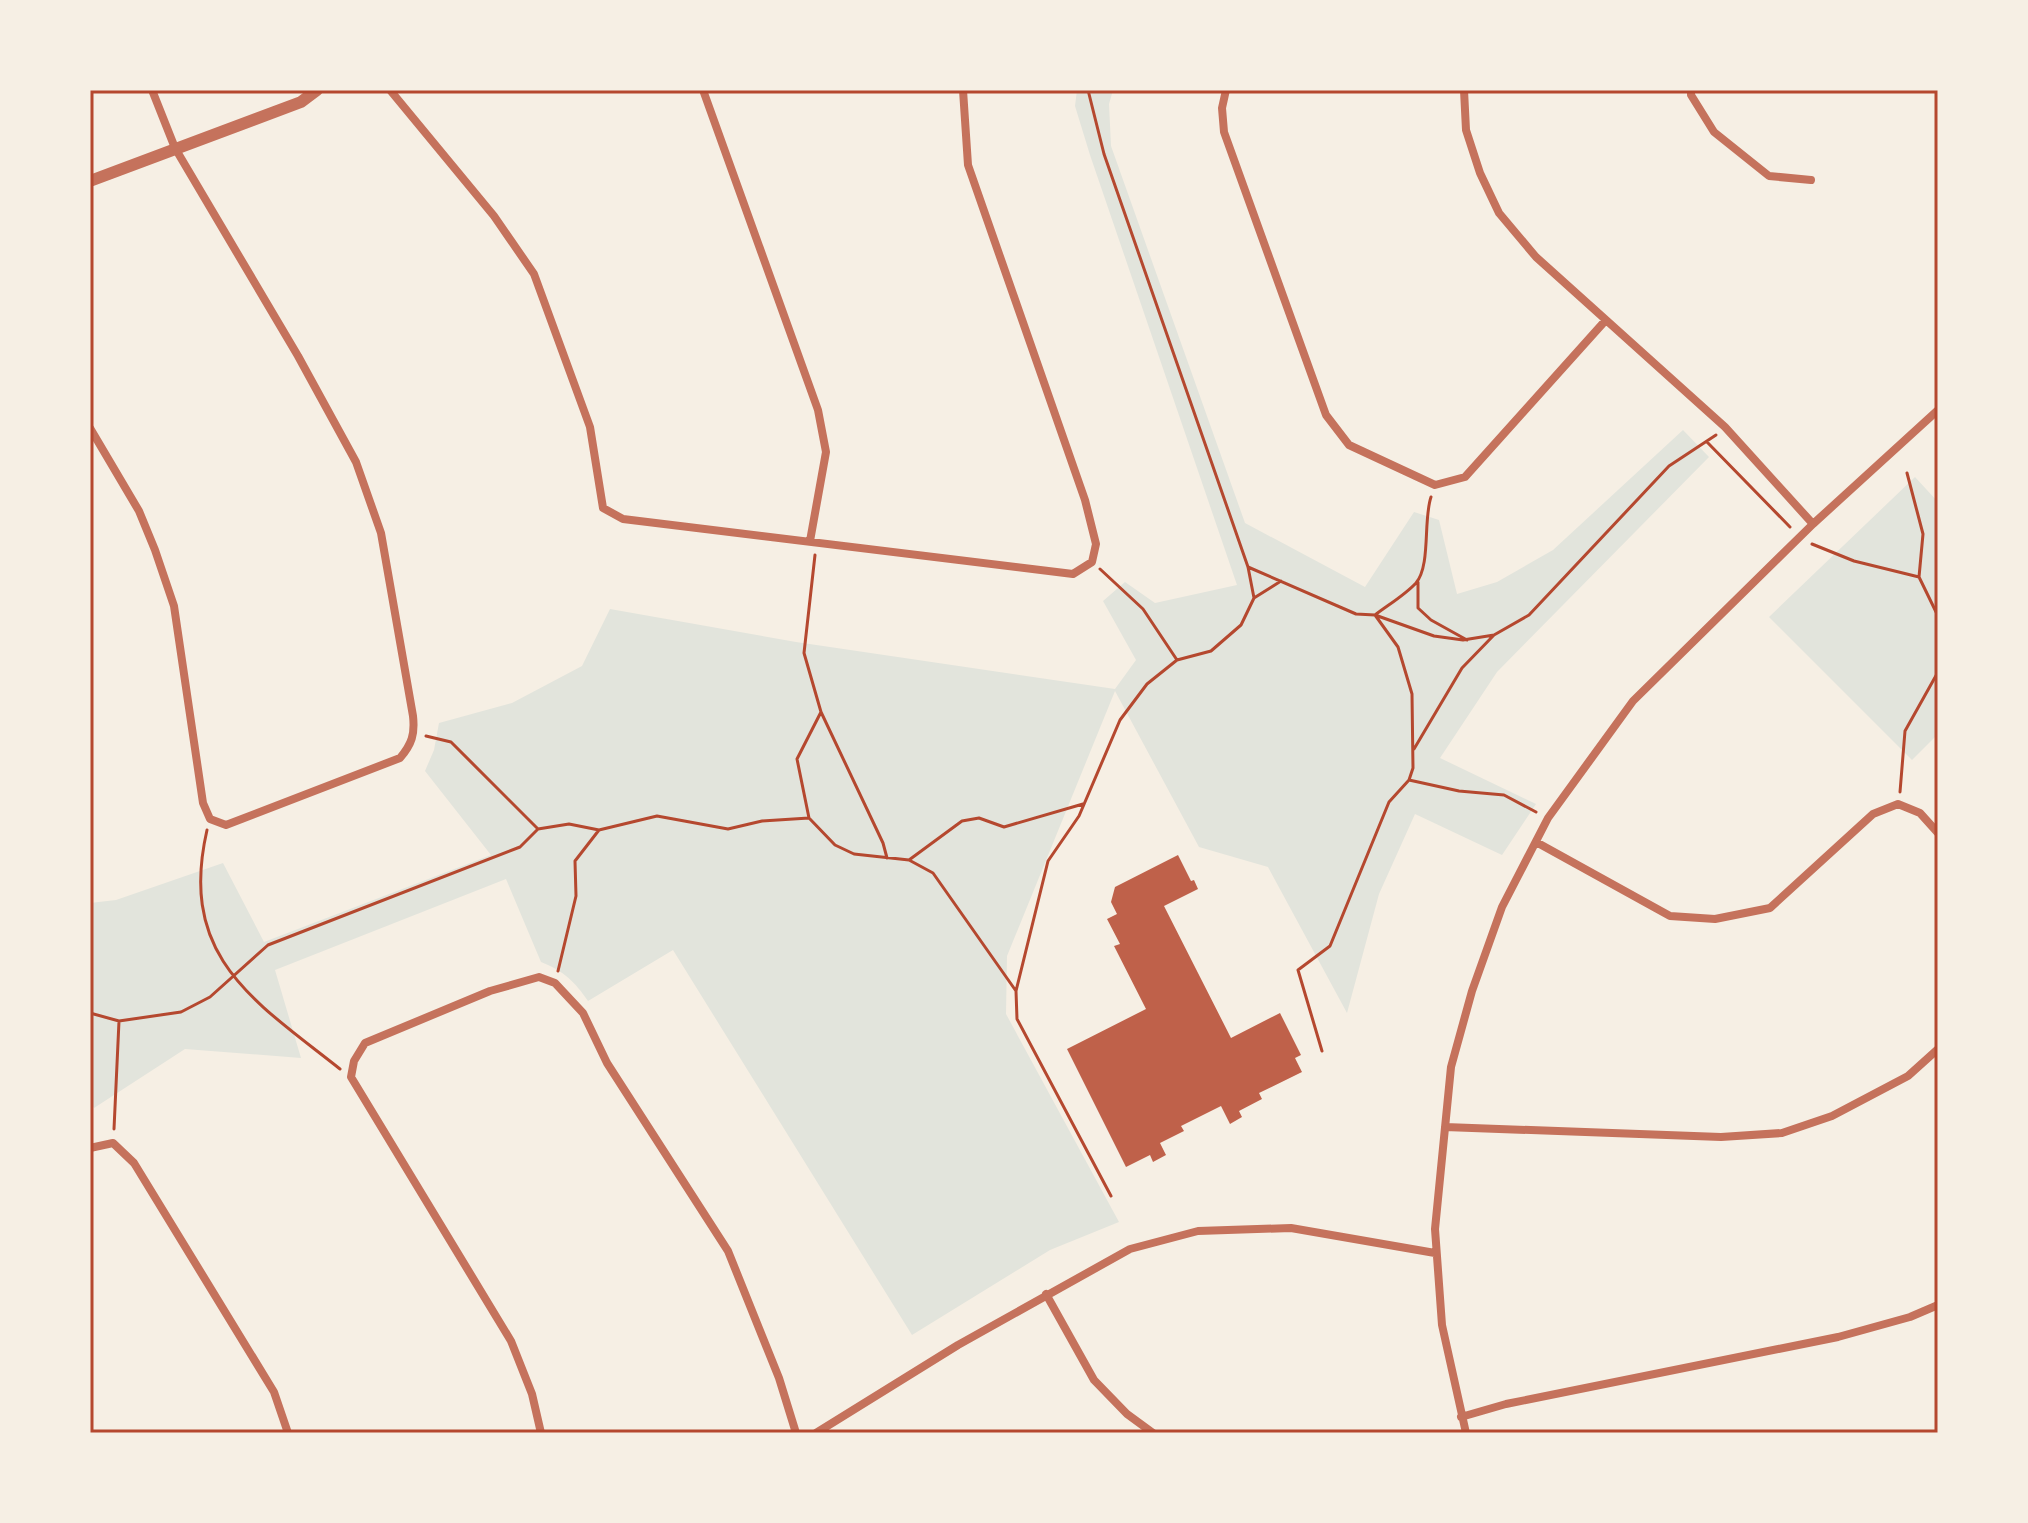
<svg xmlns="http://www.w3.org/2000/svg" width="2028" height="1523" font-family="Cabin,sans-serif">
<rect width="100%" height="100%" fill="#f6efe4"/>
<path fill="#e2e4dc" d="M 1077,90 L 1113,90 L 1109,104 L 1111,146 L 1245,523 L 1365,587 L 1414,512 L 1439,520 L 1457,594 L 1497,582 L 1553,550 L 1683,430 L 1709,457 L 1497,672 L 1440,758 L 1536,804 L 1502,855 L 1415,814 L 1379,894 L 1347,1013 L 1268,867 L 1199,847 L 1115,691 L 1007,956 L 1006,1014 L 1119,1222 L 1050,1250 L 912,1335 L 673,950 L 588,1001 C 575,982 564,971 541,962 L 506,879 L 275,970 L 301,1058 L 185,1049 L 94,1108 L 90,1101 L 90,903 L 116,900 L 223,863 L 264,942 L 491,855 L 425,771 L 434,750 L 439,723 L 512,703 L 582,666 L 610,609 L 796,642 L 1115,689 L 1136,660 L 1103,601 L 1125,582 L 1155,603 L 1237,585 L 1090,155 L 1075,106 Z
M 1915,477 L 1938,502 L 1938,734 L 1912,760 L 1769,617 Z"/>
<path fill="#bf614a" d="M 1178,855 L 1191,881 L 1194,880 L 1198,889 L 1164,906 L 1231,1038 L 1280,1013 L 1301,1055 L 1295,1058 L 1302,1072 L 1259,1093 L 1262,1099 L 1239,1111 L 1242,1117 L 1230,1124 L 1221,1106 L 1181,1126 L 1184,1131 L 1160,1143 L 1166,1155 L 1153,1162 L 1150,1155 L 1126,1167 L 1067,1049 L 1146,1009 L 1114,946 L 1120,944 L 1107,919 L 1117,914 L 1111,902 L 1115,887 Z"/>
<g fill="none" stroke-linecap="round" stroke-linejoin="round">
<path stroke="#b5482f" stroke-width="3" d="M 1088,90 L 1104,154 L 1248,567 L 1254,598
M 1707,442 L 1790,527
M 1907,473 L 1923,534 L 1919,577
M 1812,544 L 1854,561 L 1919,577 L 1938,616
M 815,555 L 804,653 L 821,712 L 883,843 L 887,858
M 1248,567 L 1356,614 L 1375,615 L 1434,636 L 1463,640 L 1494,635 L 1529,615 L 1669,466 L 1716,435
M 1100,569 L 1143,609 L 1177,660
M 1418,582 L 1418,608 L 1431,620 L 1467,640
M 821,712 L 797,759 L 809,818 L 835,845 L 854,854 L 909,860 L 933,873 L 1016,991
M 426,736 L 451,742 L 538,829
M 1414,749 L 1462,668 L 1494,635
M 1409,780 L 1459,791 L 1504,795 L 1536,812
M 1900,792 L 1905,731 L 1938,672
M 207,830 C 178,957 253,1000 340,1069
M 909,860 L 962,821 L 979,818 L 1004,827 L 1083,804
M 558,971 L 576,896 L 575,861 L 599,830
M 90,1013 L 119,1021 L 181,1012 L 210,997 L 268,945 L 520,847 L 538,829 L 569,824 L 599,830 L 657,816 L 728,829 L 762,821 L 809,818
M 1322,1051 L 1298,970 L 1330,946 L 1389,802 L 1409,780 L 1413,768 L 1412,694 L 1398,647 L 1375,615 C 1388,605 1405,595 1416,583 C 1431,565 1423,520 1431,497
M 114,1129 L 119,1021
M 1111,1196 L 1017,1019 L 1016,991 L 1048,861 L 1079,816 L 1120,720 L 1147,684 L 1177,660 L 1211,651 L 1241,625 L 1254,598 L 1281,581"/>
<path stroke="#c5725c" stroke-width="8" d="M 390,90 L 494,216 L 534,274 L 590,427 L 603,508 L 623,519 L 1073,574 L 1092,562 L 1096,544 L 1085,500 L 968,165 L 963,90
M 703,90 L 818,410 L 826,452 L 810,541
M 1226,90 L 1222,108 L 1224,132 L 1326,415 L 1349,445 L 1435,485 L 1465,477 L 1605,321
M 1464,90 L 1466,130 L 1480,173 L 1499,213 L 1536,257 L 1725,427 L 1813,524
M 1691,90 L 1691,95 L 1714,132 L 1769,176 L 1811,180
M 90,428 L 139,511 L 155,550 L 174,606 L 203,803 L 210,819 L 226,825 L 400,758 C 412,744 415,734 413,716 L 381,533 L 356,462 L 298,356 L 175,148 L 152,90
M 1536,842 L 1670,916 L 1715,919 L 1770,908 L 1873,814 L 1898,804 L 1920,813 L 1938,833
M 1445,1127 L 1721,1137 L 1782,1133 L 1832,1116 L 1908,1076 L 1938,1049
M 90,1148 L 113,1143 L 134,1163 L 274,1392 L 288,1433
M 1046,1294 L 1094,1380 L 1127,1414 L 1153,1433
M 1461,1417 L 1506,1404 L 1838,1337 L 1910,1317 L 1938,1305
M 541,1433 L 532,1394 L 511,1341 L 351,1077 L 354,1061 L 365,1043 L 490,991 L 539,977 L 555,983 L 583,1013 L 607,1063 L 728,1251 L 779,1378 L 796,1433
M 816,1433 L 958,1345 L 1130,1249 L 1198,1231 L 1291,1228 L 1435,1253
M 1466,1433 L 1442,1325 L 1435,1229 L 1451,1067 L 1472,991 L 1502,907 L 1548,818 L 1633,701 L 1813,524 L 1938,410"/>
<path stroke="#c5725c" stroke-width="12" d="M 90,181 L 301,102 L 317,90"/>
</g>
<rect width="2028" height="1523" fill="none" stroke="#f6efe4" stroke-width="184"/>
<rect x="92" y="92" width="1844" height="1339" fill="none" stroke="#b5482f" stroke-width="3"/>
</svg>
